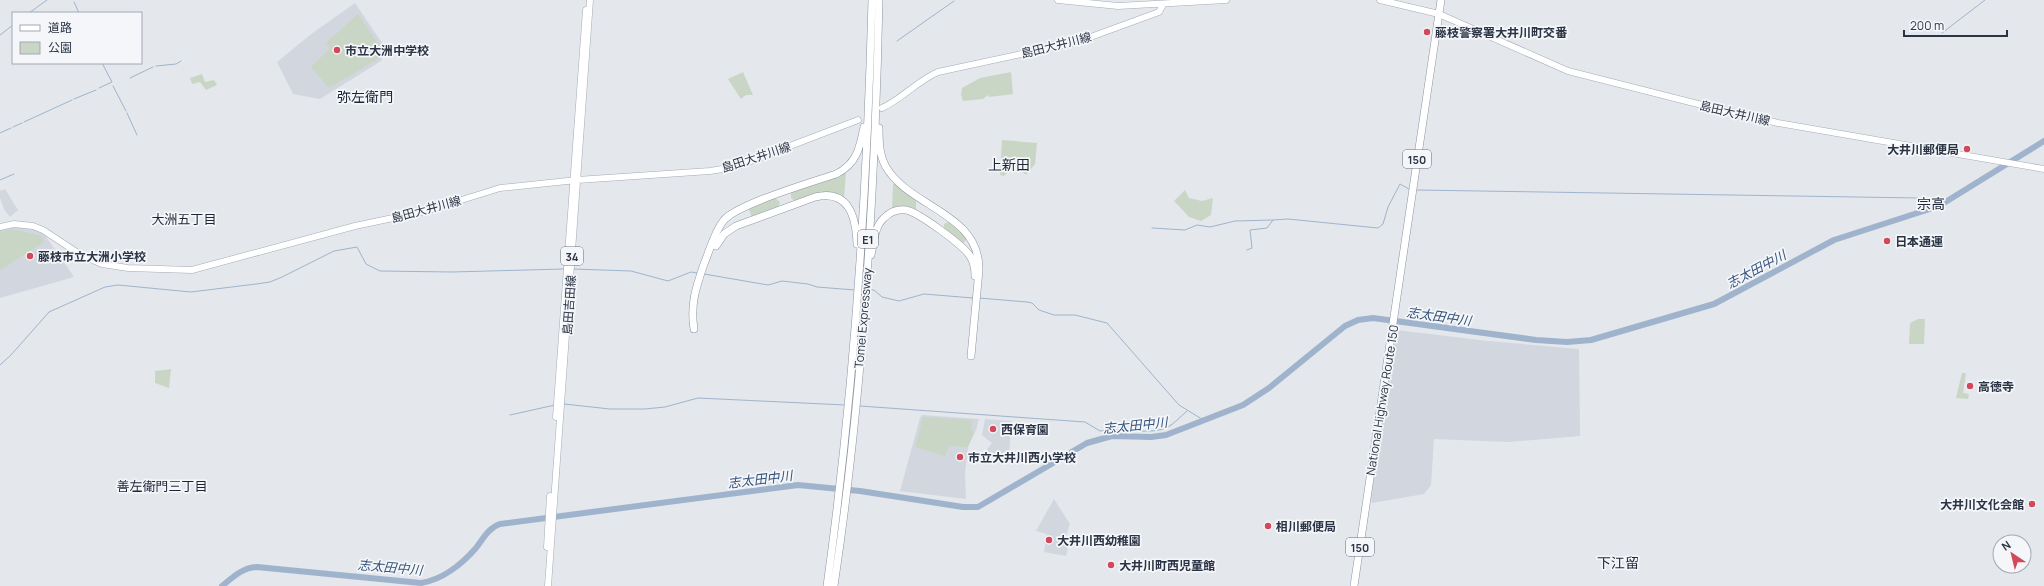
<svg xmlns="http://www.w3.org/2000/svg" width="2044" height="586" font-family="Manrope,'Noto Sans JP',sans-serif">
<rect width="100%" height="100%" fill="#e4e7ec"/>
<path fill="#d2d6de" d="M 355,3 L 382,43 L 384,52 L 381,61 L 320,99 L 293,94 L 277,62 L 310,35 Z
M 5,189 L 18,210 L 10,217 L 4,209 L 0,198 L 0,191 Z
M 15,227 L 37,230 L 45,235 L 74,277 L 0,298 L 0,229 Z
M 1396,330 L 1488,341 L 1579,349 L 1580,436 L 1508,442 L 1434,439 L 1431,485 L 1424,494 L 1372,503 L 1371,499 Z
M 922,415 L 979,419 L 976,430 L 968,447 L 965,474 L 966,499 L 900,491 L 920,418 Z
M 985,419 L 1011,421 L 1009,459 L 986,457 L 986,451 L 992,443 L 982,435 Z
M 1054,499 L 1070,524 L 1064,541 L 1069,543 L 1066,556 L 1044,552 L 1047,534 L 1036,531 Z"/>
<path fill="#c9d6c5" d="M 358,14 L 381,48 L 378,59 L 329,88 L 311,67 L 330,48 L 326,43 Z
M 743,72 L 753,95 L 746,95 L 741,99 L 728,79 Z
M 1011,72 L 1013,94 L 989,97 L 988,95 L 983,99 L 963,101 L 961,95 L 962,88 L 980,78 Z
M 202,74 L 205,82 L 214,80 L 217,85 L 206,90 L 200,82 L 192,84 L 190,78 Z
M 1002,140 L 1037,143 L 1035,164 L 1026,175 L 1016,165 L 1004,176 L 1000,175 Z
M 846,172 L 844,198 L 832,193 L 796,202 L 791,198 L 791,193 L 793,191 Z
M 893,184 L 900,184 L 905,193 L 916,201 L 916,211 L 892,210 Z
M 1185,190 L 1189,198 L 1202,201 L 1213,198 L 1211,215 L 1201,221 L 1189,217 L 1174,201 Z
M 775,198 L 780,202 L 778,209 L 752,218 L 748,207 Z
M 948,222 L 952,223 L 969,237 L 962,244 L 944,228 L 944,224 Z
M 12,229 L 42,236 L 44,242 L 0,270 L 0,232 Z
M 1918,319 L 1925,319 L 1924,344 L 1909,344 L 1910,323 Z
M 171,369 L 169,388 L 155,383 L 155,371 Z
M 1962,373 L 1966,373 L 1963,393 L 1969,394 L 1968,399 L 1956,398 Z
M 923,417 L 972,420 L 971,428 L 974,432 L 968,447 L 949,446 L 945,456 L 915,447 Z"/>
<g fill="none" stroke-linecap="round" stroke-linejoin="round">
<path stroke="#9fb4cc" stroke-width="1" d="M 74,2 L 79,13
M 29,13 L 47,0
M 1942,33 L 1985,0
M 0,35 L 13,25
M 897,41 L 954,1
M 156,66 L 176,64 L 181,61
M 130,78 L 153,67
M 113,86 L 126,111
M 99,88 L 112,82 L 102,63
M 74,99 L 96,90
M 127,113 L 137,135
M 24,122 L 72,100
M 13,127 L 22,123
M 0,133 L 11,128
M 0,180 L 14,174
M 1417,190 L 1919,198 L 1927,211
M 1152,228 L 1185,230 L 1197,225 L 1210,227 L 1235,221 L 1273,220
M 1247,250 L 1252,248 L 1250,230 L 1267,228 L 1273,220 L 1288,219 L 1378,228 L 1383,224 L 1388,207 L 1400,184 L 1409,189
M 573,269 L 631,271 L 668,281 L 691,272 L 697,273
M 704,274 L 768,285 L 782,281 L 808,284 L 817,287 L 855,290
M 870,290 L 874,290 L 882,297 L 899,301 L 924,294 L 973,298
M 979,298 L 1027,302 L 1032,303 L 1039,310 L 1054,315 L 1075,315 L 1107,323 L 1179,405 L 1205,421
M 0,365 L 11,355 L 49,312 L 105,287 L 118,285 L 191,292 L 256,284 L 270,282 L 282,277 L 334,251 L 357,247 L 366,264 L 380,271 L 452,272 L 564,269
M 564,404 L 610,409 L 645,409 L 665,407 L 698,398 L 845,405
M 860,406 L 1085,422 L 1100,431 C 1120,427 1151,436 1168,427 C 1175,423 1181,416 1187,411
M 510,415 L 555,405"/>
<path stroke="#9fb4cc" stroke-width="6" d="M 222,586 C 232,578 243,567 257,567 L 421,583 C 442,580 462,564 476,548 C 483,539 488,528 500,524 L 798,485 L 860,491 L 963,507 L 978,507 L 1087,443 L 1112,436 L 1151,437 L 1166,435 L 1243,405 L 1269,388 L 1345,326 L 1358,320 L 1373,318 L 1536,340 L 1567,342 L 1591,340 L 1714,304 L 1834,240 L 1939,206 L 2044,141"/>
<defs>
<path id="major" d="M 1058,0 L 1118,6 L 1226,0
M 1380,0 L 1439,14 L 1568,71 L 1694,103 L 1778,123 L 2044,169
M 882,108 C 902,99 917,81 938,72 L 1077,42 L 1159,12 L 1163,5
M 0,227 L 14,224 L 33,226 L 43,230 L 81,255 L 102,264 L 128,268 L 192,270 L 355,226 L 426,211 L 500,188 L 577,180 L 710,171 L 735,167 L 858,120
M 556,417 L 586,10
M 547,547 L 550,496
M 548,586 L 590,0"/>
<path id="highway" d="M 879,128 C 879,140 879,155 886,167 C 910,208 980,213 979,270 L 971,356
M 716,246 L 724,234 L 736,226 L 815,197 C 849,189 856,217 857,244
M 871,255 C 874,243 874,227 884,218 C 890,212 898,209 906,210 C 918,212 963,245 970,256 C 974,262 975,269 975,276
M 694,329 C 690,305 696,287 704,264 C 710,250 714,232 724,220 C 738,204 812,182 836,174 C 857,164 860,147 864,127
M 827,586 C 854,392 867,196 872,0
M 834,586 C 863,393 875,195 879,0
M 1354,586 L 1441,0"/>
</defs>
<use href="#major" stroke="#a3abb8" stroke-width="7"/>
<use href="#highway" stroke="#8b94a3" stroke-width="8"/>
<use href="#major" stroke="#fff" stroke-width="6"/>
<use href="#highway" stroke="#fff" stroke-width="7"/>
</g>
<g fill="#d1495b" stroke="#f4f6f9" stroke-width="1.5">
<circle cx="1427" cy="32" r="4"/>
<circle cx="337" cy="50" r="4"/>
<circle cx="1967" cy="149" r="4"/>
<circle cx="1887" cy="241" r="4"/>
<circle cx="30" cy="256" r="4"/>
<circle cx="1970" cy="386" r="4"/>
<circle cx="993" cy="429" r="4"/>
<circle cx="960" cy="457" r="4"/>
<circle cx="2032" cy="504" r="4"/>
<circle cx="1268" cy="526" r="4"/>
<circle cx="1049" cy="540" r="4"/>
<circle cx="1111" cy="565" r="4"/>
</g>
<g text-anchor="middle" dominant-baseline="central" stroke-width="3.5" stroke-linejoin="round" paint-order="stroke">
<g fill="#f4f6f9" stroke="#676e7b" stroke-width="1">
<rect x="1403" y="150" width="28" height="18" rx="3"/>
<rect x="858" y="230" width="20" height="18" rx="3"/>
<rect x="561" y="247" width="22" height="18" rx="3"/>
<rect x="1346" y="538" width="28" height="18" rx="3"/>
</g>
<g font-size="11" font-weight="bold" fill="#2b3445">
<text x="1417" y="159">150</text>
<text x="868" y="239">E1</text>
<text x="572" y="256">34</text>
<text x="1360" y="547">150</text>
</g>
<g font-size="12" font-weight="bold" fill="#2b3445" stroke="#f4f6f9" text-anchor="start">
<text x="1435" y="32">藤枝警察署大井川町交番</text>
<text x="345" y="50">市立大洲中学校</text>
<text x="1959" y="149" text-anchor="end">大井川郵便局</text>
<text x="1895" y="241">日本通運</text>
<text x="38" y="256">藤枝市立大洲小学校</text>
<text x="1978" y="386">高徳寺</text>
<text x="1001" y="429">西保育園</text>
<text x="968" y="457">市立大井川西小学校</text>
<text x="2024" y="504" text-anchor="end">大井川文化会館</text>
<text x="1276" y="526">相川郵便局</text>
<text x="1057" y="540">大井川西幼稚園</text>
<text x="1119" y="565">大井川町西児童館</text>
</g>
<g font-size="12" fill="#2b3445" stroke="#f4f6f9">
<text transform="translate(1056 45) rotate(-14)">島田大井川線</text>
<text transform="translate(1735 113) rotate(13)">島田大井川線</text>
<text transform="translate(756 157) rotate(-18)">島田大井川線</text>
<text transform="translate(426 209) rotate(-15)">島田大井川線</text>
<text transform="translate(569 305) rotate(-86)">島田吉田線</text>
<text transform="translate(863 318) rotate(-85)">Tomei Expressway</text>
<text transform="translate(1382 400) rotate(-81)">National Highway Route 150</text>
</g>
<g font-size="13" fill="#1d2536" stroke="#f4f6f9">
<text x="184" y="219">大洲五丁目</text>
<text x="162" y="486">善左衛門三丁目</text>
</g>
<g font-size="13" font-style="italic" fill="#34527a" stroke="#f4f6f9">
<text transform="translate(1756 269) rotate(-28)">志太田中川</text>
<text transform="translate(1439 316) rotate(8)">志太田中川</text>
<text transform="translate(1135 425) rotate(-6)">志太田中川</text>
<text transform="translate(760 479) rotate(-7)">志太田中川</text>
<text transform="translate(390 567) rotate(5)">志太田中川</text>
</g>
<g font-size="14" fill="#1d2536" stroke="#f4f6f9">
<text x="365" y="96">弥左衛門</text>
<text x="1009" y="164">上新田</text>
<text x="1931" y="203">宗高</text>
<text x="1618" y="562">下江留</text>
</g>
</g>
<rect x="12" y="12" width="130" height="52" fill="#f4f6f9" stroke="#a4a8b1"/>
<rect x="20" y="25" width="20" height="6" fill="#ffffff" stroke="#a4a8b1"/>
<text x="48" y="32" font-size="12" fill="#2b3445">道路</text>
<rect x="20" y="42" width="20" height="12" fill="#c9d6c5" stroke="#a4a8b1"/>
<text x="48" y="52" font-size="12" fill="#2b3445">公園</text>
<g transform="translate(2012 554) rotate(325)"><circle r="19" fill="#f4f6f9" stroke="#a4a8b1"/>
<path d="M0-3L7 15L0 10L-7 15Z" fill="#d1495b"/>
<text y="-6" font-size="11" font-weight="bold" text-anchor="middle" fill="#2b3445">N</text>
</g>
<path d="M1904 30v6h103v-6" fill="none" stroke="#2b3445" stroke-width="2"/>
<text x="1910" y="30" font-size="12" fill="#2b3445" stroke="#f4f6f9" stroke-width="3" paint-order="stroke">200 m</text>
</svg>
